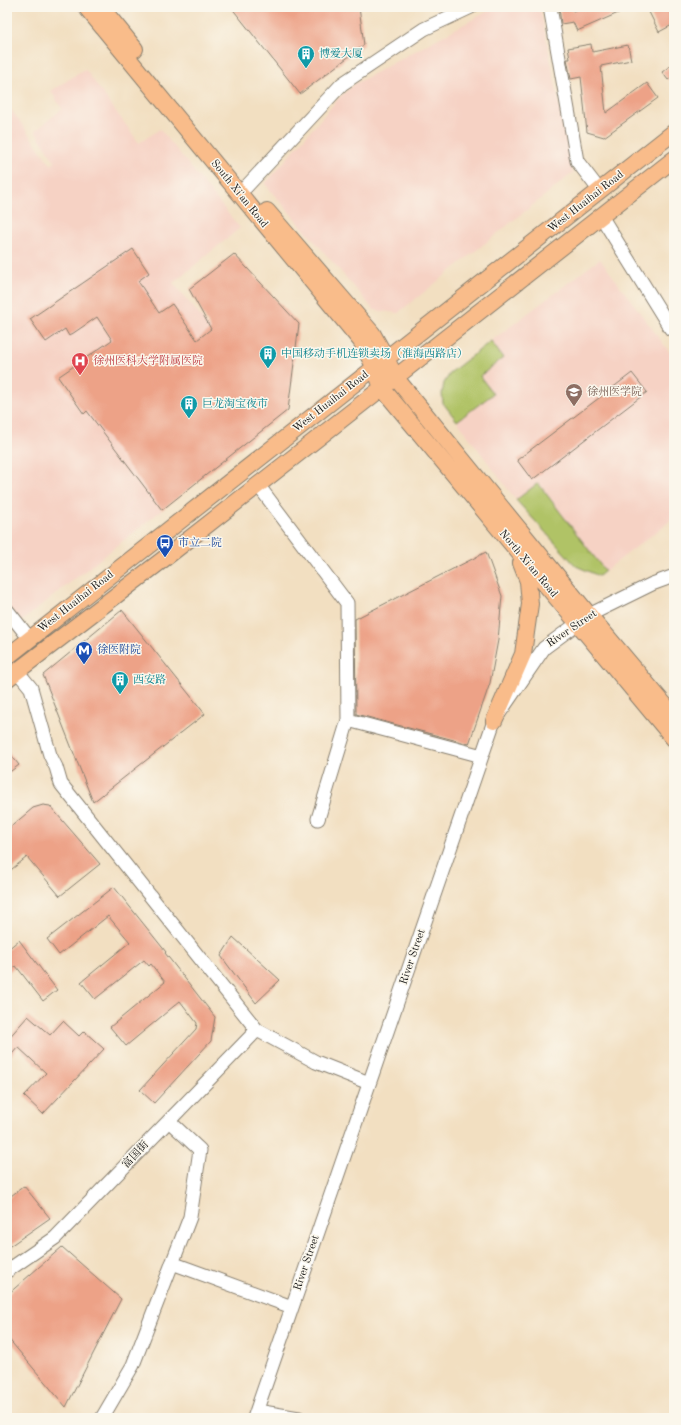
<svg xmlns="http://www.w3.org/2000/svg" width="681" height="1425" font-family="'Old Standard TT','Noto Serif SC',serif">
<rect width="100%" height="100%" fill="#fbf7ec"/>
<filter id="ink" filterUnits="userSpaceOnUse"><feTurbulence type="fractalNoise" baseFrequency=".025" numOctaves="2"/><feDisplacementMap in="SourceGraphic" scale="8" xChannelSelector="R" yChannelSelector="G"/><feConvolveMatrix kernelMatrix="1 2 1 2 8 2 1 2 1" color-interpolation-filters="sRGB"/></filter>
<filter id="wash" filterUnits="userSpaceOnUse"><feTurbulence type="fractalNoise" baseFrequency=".012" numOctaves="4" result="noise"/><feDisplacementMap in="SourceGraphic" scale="16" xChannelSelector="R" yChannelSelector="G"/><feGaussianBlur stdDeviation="0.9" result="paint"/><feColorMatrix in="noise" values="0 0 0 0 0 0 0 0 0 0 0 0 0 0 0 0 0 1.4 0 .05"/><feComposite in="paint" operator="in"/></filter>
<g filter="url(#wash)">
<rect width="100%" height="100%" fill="#f2dfc1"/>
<path fill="#f6d2c4" d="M 498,7 L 540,7 L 573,173 L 398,313 L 374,310 L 265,184 L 338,99 L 353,85 L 488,11 Z
M 85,69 L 139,143 L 160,129 L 240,228 L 173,283 L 211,329 L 97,423 L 162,510 L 18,624 L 7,610 L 7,104 L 51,165 L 55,162 L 35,131 L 62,109 L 51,91 Z
M 600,259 L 671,354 L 674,352 L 674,518 L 605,571 L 539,483 L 516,500 L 457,421 L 493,394 L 479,376 L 503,358 L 491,341 Z"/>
<path fill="#b0c366" stroke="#667041" d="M 491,341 L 503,358 L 480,376 L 493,394 L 457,421 L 443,403 L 442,394 L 444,383 L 451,372 Z
M 538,483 L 605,571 L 599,576 L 576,566 L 516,500 Z"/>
<g id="blocks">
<path fill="#eda287" d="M 231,7 L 359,7 L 364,45 L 300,94 Z
M 559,7 L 572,7 L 573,11 L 583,7 L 632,7 L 577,31 L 573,22 L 561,24 Z
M 658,7 L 674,7 L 674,24 L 659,32 L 649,12 Z
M 591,44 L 592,52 L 628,45 L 631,60 L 601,66 L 606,113 L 647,83 L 658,98 L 604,137 L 587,132 L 581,77 L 571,79 L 567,59 L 570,59 L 568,48 Z
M 674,63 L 674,75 L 668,80 L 662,72 Z
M 133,249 L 149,273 L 138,281 L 159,313 L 172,304 L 197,340 L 211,329 L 189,289 L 234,254 L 299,324 L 288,410 L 162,510 L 87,411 L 84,414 L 58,377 L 112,340 L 97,317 L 69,336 L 65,329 L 46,342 L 30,319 Z
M 632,373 L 647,392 L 532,480 L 517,460 Z
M 486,552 L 502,596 L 498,640 L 490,683 L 469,744 L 356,714 L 355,619 Z
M 122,610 L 205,714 L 93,802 L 43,675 Z
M 7,750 L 19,765 L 7,774 Z
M 43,805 L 50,806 L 100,864 L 60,896 L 27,857 L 7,873 L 7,830 L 33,808 Z
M 114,887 L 166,952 L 165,953 L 215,1017 L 211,1041 L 154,1103 L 140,1090 L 196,1029 L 197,1023 L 180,1001 L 126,1046 L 110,1027 L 165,982 L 151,964 L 149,966 L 144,960 L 95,999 L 81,982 L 130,942 L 108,916 L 59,955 L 47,939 Z
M 233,937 L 280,980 L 256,1003 L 221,956 Z
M 19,940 L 57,990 L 43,1001 L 16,966 L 7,973 L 7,950 Z
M 28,1016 L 50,1035 L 63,1021 L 79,1036 L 84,1031 L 104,1049 L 43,1114 L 24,1096 L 46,1073 L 18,1047 L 7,1060 L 7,1040 Z
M 24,1186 L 50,1218 L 7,1248 L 7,1199 Z
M 62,1247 L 121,1299 L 66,1407 L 7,1337 L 7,1295 Z"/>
</g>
</g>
<g filter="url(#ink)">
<use href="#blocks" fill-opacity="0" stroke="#877e6e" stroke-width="1"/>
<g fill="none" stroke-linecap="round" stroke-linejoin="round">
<defs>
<path id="minor" d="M 550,7 L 577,161 L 600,191
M 246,187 L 342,84 L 424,29 L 471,7
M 601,216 L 671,329 L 674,329
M 258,485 L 347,603 L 348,720 L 318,819
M 7,610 L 30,639
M 17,671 L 31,688 L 50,755 L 56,767 L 61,784 L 257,1030 L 316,1062 L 369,1083
M 348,720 L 482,756
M 172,1263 L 292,1307
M 7,1271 L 55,1238 L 257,1030
M 257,1411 L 299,1418
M 102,1418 L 133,1365 L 190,1217 L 200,1150 L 169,1121
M 254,1418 L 494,721 L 544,648 L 589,615 L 652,584 L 674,576"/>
<path id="major" d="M 86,7 L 361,341 L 375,368 L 382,388 L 674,739
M 101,7 L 135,49
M 267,211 L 372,333 L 386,358 L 395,377 L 589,615 L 674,716
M 7,657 L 674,132
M 7,679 L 165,558 L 674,159
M 494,721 L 523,654 L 530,604 L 528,581 L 521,563"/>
</defs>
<use href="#minor" stroke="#877e6e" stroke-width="15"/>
<use href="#major" stroke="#877e6e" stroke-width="18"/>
<use href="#minor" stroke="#fff" stroke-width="13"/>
<use href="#major" stroke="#f9bc8a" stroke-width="16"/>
</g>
</g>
<defs>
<symbol id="building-pin" viewBox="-11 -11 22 30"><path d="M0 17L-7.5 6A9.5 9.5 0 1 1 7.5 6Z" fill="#0f9aa8" stroke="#fbf7ec"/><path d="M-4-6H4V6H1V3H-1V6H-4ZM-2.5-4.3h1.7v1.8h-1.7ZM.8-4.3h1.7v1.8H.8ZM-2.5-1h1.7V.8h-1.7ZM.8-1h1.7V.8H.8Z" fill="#fff"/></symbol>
<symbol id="hospital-pin" viewBox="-11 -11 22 30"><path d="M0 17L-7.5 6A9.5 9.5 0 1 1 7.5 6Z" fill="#e0444e" stroke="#fbf7ec"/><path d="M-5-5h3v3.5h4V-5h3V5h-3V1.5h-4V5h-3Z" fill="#fff"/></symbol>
<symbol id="university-pin" viewBox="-11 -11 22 30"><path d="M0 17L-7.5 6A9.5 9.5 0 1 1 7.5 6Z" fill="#8d6e63" stroke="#fbf7ec"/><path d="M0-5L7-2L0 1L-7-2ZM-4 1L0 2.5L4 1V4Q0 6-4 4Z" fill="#fff"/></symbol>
<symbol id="bus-pin" viewBox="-11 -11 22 30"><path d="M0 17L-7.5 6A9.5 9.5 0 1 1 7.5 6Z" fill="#1a4fb4" stroke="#fbf7ec"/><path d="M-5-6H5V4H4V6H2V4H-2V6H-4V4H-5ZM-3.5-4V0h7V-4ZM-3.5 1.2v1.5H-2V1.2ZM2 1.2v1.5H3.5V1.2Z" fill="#fff"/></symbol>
<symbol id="metro-pin" viewBox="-11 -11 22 30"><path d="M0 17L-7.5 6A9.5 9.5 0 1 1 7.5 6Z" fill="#1a4fb4" stroke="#fbf7ec"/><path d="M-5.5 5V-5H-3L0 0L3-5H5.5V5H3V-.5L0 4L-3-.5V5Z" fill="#fff"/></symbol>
</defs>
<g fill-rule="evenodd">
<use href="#building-pin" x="296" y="44" width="20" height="27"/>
<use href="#building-pin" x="258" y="344" width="20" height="27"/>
<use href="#hospital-pin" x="70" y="351" width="20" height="27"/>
<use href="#university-pin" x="564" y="382" width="20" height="27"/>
<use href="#building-pin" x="179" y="394" width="20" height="27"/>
<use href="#bus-pin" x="155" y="533" width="20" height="27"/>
<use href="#metro-pin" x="74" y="640" width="20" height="27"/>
<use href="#building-pin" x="110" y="670" width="20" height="27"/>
</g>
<g text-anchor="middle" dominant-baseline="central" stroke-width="3" stroke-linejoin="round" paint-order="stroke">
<g font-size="11" fill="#0d838f" stroke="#fbf7ec" text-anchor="start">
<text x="319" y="54">博爱大厦</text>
<text x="281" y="354">中国移动手机连锁卖场（淮海西路店）</text>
<text x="202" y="404">巨龙淘宝夜市</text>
<text x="133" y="680">西安路</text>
</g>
<g font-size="11" fill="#1c1c1c" stroke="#fbf7ec">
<text transform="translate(239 194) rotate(51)">South Xi'an Road</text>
<text transform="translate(586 202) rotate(-38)">West Huaihai Road</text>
<text transform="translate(331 402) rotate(-38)">West Huaihai Road</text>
<text transform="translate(528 564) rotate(50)">North Xi'an Road</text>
<text transform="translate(76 602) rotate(-38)">West Huaihai Road</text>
<text transform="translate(572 629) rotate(-34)">River Street</text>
<text transform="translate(413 957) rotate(-71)">River Street</text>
<text transform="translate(136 1155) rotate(-47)">富国街</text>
<text transform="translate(307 1263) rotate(-71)">River Street</text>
</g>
<g font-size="11" fill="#be3a42" stroke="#fbf7ec" text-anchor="start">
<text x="93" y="361">徐州医科大学附属医院</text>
</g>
<g font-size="11" fill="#785e54" stroke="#fbf7ec" text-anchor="start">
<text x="587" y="392">徐州医学院</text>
</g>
<g font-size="11" fill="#164399" stroke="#fbf7ec" text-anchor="start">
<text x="178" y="543">市立二院</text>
<text x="97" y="650">徐医附院</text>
</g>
</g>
<rect width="681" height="1425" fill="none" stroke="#fbf7ec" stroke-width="24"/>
</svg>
